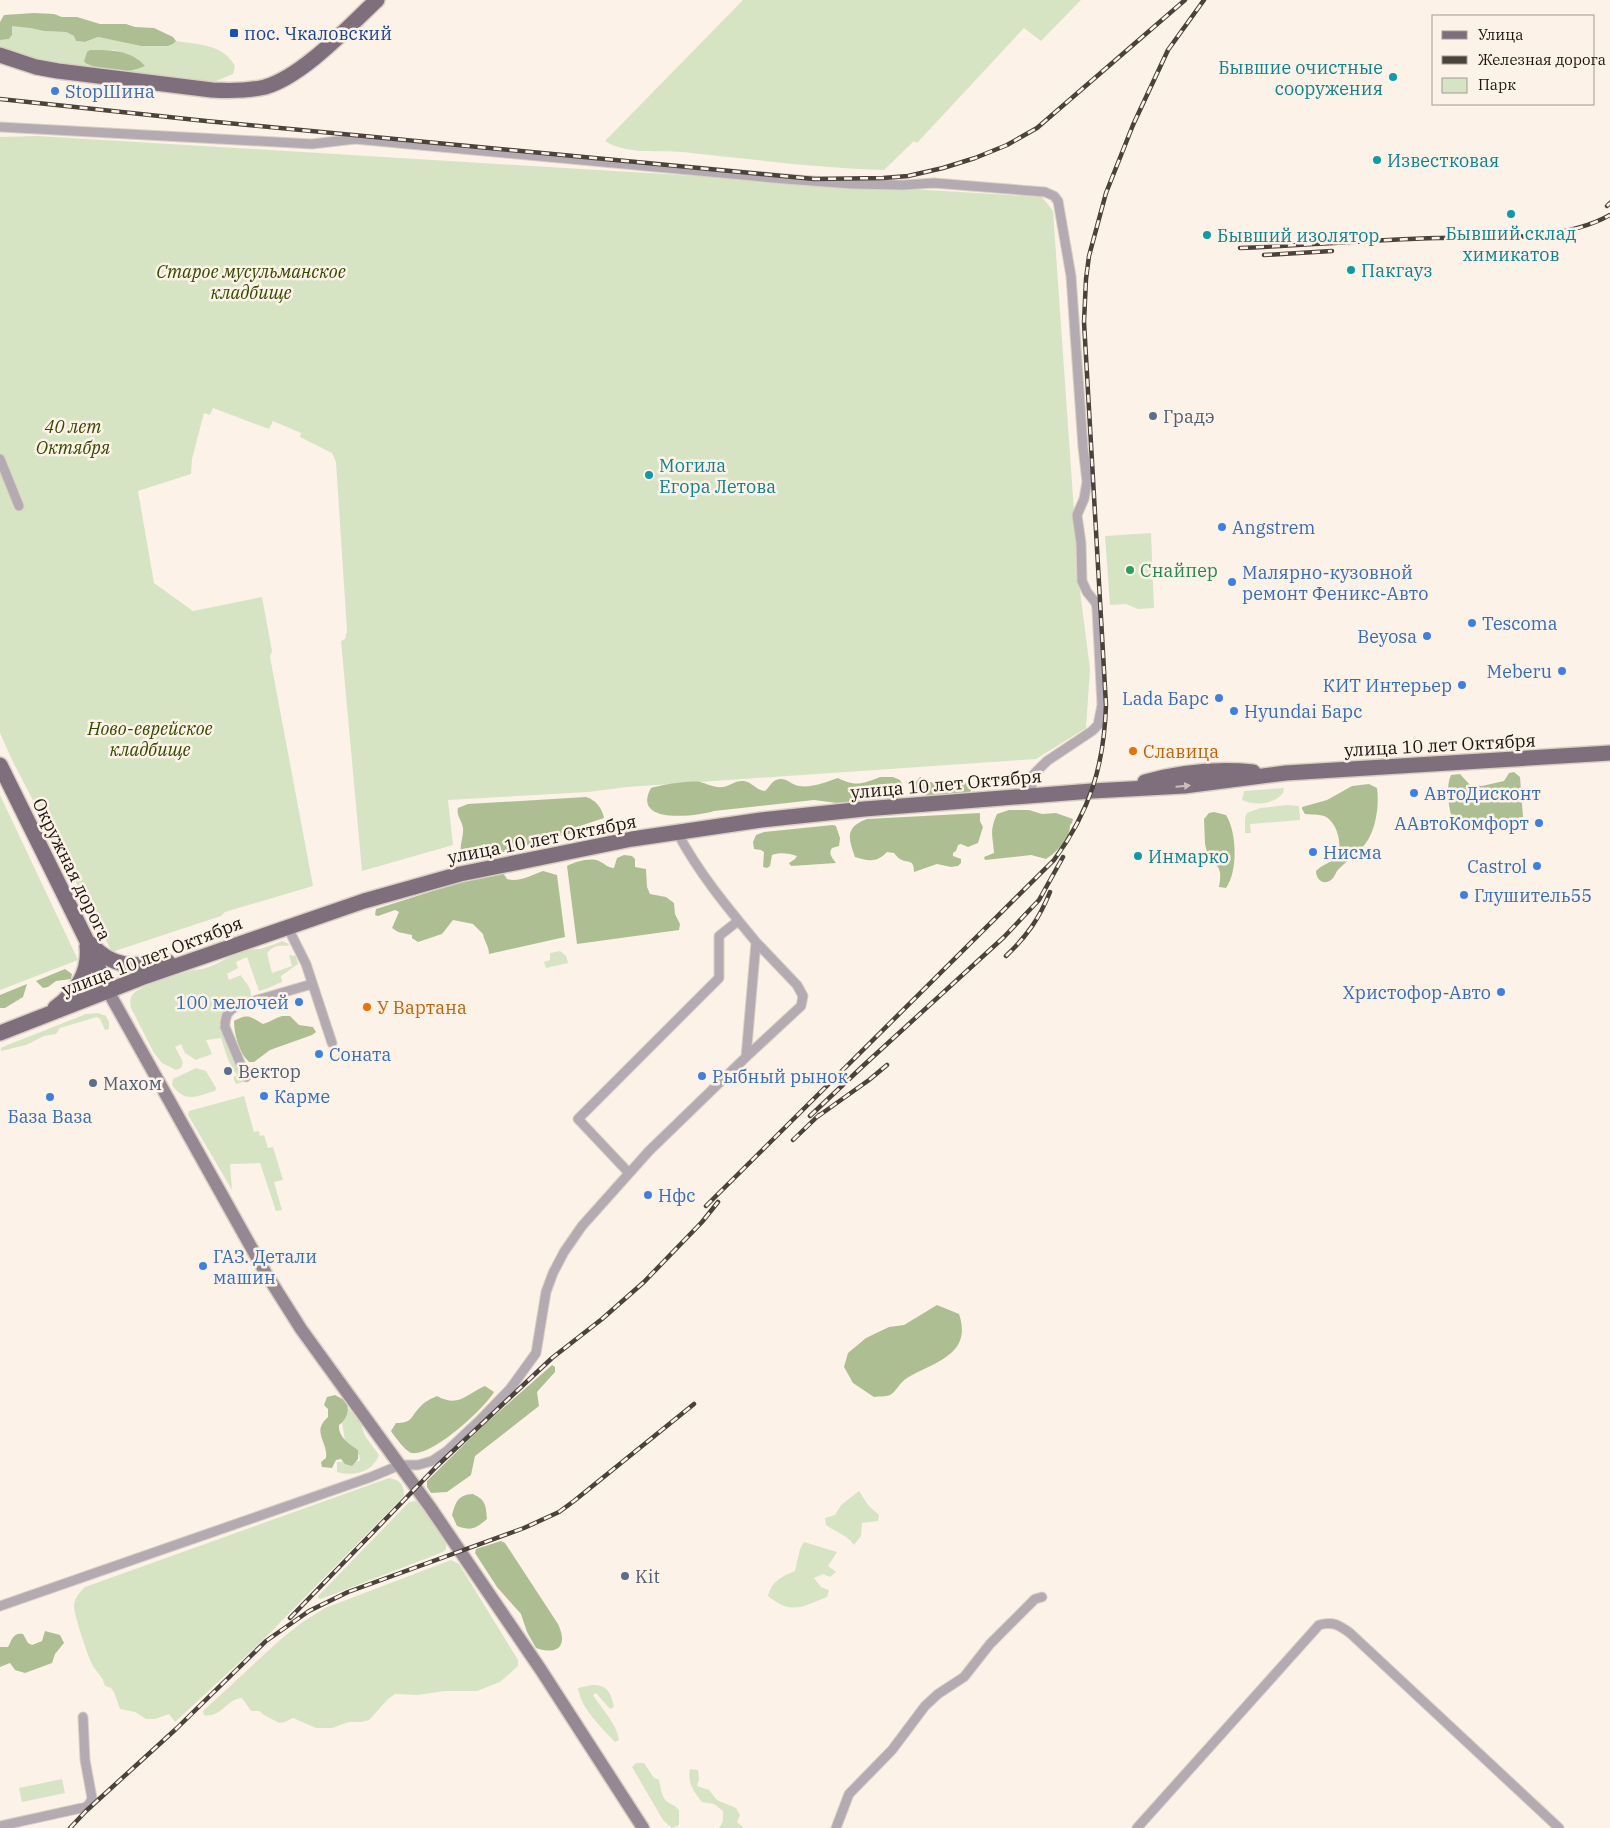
<svg xmlns="http://www.w3.org/2000/svg" width="1610" height="1828" font-family="'IBM Plex Serif',serif">
<rect width="100%" height="100%" fill="#fdf2e7"/>
<path fill="#d7e4c4" d="M 743,0 L 1081,0 L 1041,41 L 1024,28 L 917,143 L 914,141 L 884,170 C 817,168 750,159 683,152 C 658,150 627,155 605,141 Z
M 12,25 L 30,28 L 44,31 L 66,32 L 74,36 L 76,41 L 86,42 L 98,37 L 141,46 L 168,46 L 173,44 L 176,41 C 198,45 222,43 235,66 L 233,74 L 214,82 L 121,73 L 139,59 L 114,50 L 87,52 L 84,61 L 86,64 L 100,69 L 28,58 L 0,46 L 0,40 L 9,39 L 12,35 Z
M 38,136 L 1042,197 L 1053,211 L 1079,583 L 1090,669 L 1086,728 L 1036,759 L 627,787 L 588,792 L 448,800 L 453,845 L 362,871 L 341,641 L 345,639 L 347,631 L 336,462 L 332,453 L 300,437 L 301,433 L 273,421 L 269,429 L 213,408 L 210,415 L 204,413 L 192,459 L 191,474 L 138,491 L 154,583 L 193,611 L 262,597 L 272,651 L 270,657 L 313,886 L 225,912 L 221,916 L 112,952 L 12,760 L 0,733 L 0,137 Z
M 1151,533 L 1154,608 L 1138,609 L 1126,604 L 1110,605 L 1105,536 Z
M 1284,788 L 1283,793 C 1273,805 1256,806 1242,800 L 1244,791 Z
M 0,795 L 78,960 L 0,990 Z
M 1287,805 L 1299,806 L 1300,820 L 1250,824 L 1251,833 L 1245,833 L 1245,818 L 1247,813 L 1260,808 Z
M 282,941 L 289,944 L 288,946 C 279,945 273,946 267,953 L 272,973 L 292,966 L 289,955 L 296,956 L 298,964 L 281,976 L 282,982 C 274,985 267,989 259,991 L 247,957 L 236,962 L 238,968 L 227,974 L 229,980 L 241,975 C 245,983 252,987 251,997 L 228,1005 L 220,1019 L 243,1082 L 236,1084 L 233,1077 L 237,1075 L 228,1060 L 221,1038 L 206,1040 L 212,1054 C 206,1057 201,1057 196,1060 L 185,1053 L 181,1044 L 175,1047 L 183,1062 L 181,1068 L 176,1070 L 162,1063 L 154,1053 L 131,1008 C 130,1003 129,997 134,993 C 144,984 179,975 193,970 C 214,970 228,954 248,950 C 252,949 256,949 260,949 C 267,947 275,944 282,941 Z
M 560,951 L 566,956 L 568,963 L 546,968 L 544,962 L 550,960 L 550,953 Z
M 98,1013 L 106,1016 L 109,1022 L 109,1029 L 105,1030 L 100,1019 L 97,1017 L 60,1028 L 56,1034 L 44,1036 L 26,1045 L 1,1051 L 1,1048 L 5,1046 L 86,1014 Z
M 196,1068 L 206,1071 L 216,1088 L 215,1091 C 196,1096 186,1104 172,1085 L 173,1079 Z
M 244,1096 L 254,1132 L 259,1131 L 260,1136 L 264,1135 L 268,1148 L 273,1147 L 283,1180 L 274,1182 L 282,1210 L 276,1211 L 260,1163 L 230,1164 L 232,1190 L 188,1115 L 189,1111 Z
M 330,1401 L 349,1409 L 360,1422 L 365,1436 L 379,1455 C 373,1472 354,1477 337,1472 L 337,1462 L 360,1461 L 359,1455 L 346,1447 L 342,1422 Z
M 389,1478 C 401,1480 404,1485 404,1496 L 261,1642 L 175,1722 L 169,1714 L 155,1719 L 146,1719 L 135,1712 L 120,1709 L 114,1692 L 111,1688 L 105,1686 C 103,1677 98,1674 93,1666 C 88,1657 75,1618 74,1607 C 74,1598 79,1593 85,1587 Z
M 859,1491 L 868,1505 L 879,1515 L 878,1521 L 862,1523 L 861,1536 L 854,1545 C 846,1534 837,1533 826,1525 L 825,1518 L 835,1515 L 841,1505 Z
M 416,1501 L 421,1504 L 446,1542 L 446,1549 L 443,1552 L 321,1599 L 318,1598 L 318,1596 L 409,1502 Z
M 804,1542 L 837,1552 L 828,1566 L 836,1572 L 830,1577 L 823,1574 L 814,1578 L 821,1587 L 829,1590 L 827,1597 C 802,1607 791,1615 768,1596 C 772,1581 781,1577 795,1571 L 800,1549 Z
M 451,1560 L 459,1564 L 518,1660 L 518,1666 L 500,1682 L 477,1691 L 445,1691 L 417,1695 L 395,1694 L 388,1699 L 369,1720 L 361,1722 L 349,1722 L 332,1728 L 316,1728 L 293,1718 L 285,1722 L 279,1723 L 264,1715 L 259,1711 L 251,1711 L 242,1698 C 228,1698 220,1719 204,1715 L 203,1711 L 282,1638 L 304,1621 L 325,1608 Z
M 592,1685 C 607,1685 611,1692 614,1707 L 610,1709 L 596,1693 L 593,1695 C 602,1710 616,1722 619,1740 L 615,1742 C 601,1727 581,1709 578,1688 Z
M 636,1763 L 644,1763 L 654,1778 L 659,1780 C 661,1788 661,1798 669,1803 C 673,1805 676,1806 679,1810 L 679,1825 L 672,1828 L 663,1820 L 632,1767 Z
M 690,1769 L 698,1770 L 699,1779 L 697,1786 L 709,1790 L 717,1800 L 736,1808 L 740,1815 L 737,1822 L 744,1828 L 719,1828 L 723,1821 L 723,1811 L 714,1804 L 702,1802 C 694,1792 687,1783 690,1769 Z
M 62,1779 L 65,1793 L 22,1802 L 19,1788 Z"/>
<path fill="#adbf92" d="M 34,13 L 54,14 L 62,17 L 77,17 L 100,24 L 126,24 L 135,27 L 154,28 L 173,37 L 176,41 L 173,44 L 168,46 L 141,46 L 98,37 L 85,42 L 76,41 L 74,36 L 66,32 L 44,31 L 30,28 L 12,26 L 12,35 L 9,39 L 0,40 L 0,22 L 4,15 Z
M 90,50 C 110,50 132,50 145,66 C 124,75 107,73 85,63 L 84,61 L 87,52 Z
M 1514,772 L 1520,777 L 1523,817 L 1466,826 L 1453,822 C 1449,809 1445,788 1451,775 L 1460,774 L 1470,785 L 1482,786 L 1504,781 L 1509,773 Z
M 880,777 L 893,777 L 900,780 C 904,786 905,792 901,798 L 837,803 L 814,800 L 714,811 C 695,817 631,824 651,788 C 661,785 690,780 700,782 C 708,784 714,788 723,787 C 730,786 735,780 744,781 C 752,782 757,791 765,791 C 769,788 771,782 776,780 C 786,776 791,785 799,786 C 812,788 826,782 838,778 C 856,787 862,784 880,777 Z
M 920,777 L 935,784 L 972,783 L 975,786 L 969,793 L 931,796 L 917,793 L 915,783 Z
M 1369,784 L 1377,788 C 1379,802 1377,820 1371,834 C 1365,849 1348,859 1337,871 C 1335,874 1334,878 1331,880 C 1323,886 1316,879 1316,871 C 1321,865 1331,863 1336,857 C 1344,847 1337,821 1324,816 C 1318,814 1311,815 1305,814 L 1302,809 L 1302,807 L 1327,800 L 1352,786 Z
M 586,797 C 596,800 602,808 604,818 L 574,828 L 572,833 L 493,855 L 489,847 L 484,844 L 479,847 C 476,856 471,856 462,857 C 458,847 464,838 463,828 C 462,820 456,816 458,808 L 468,804 Z
M 1009,810 L 1029,810 L 1042,814 L 1056,813 L 1073,819 L 1072,823 L 1070,825 C 1070,839 1057,852 1046,859 L 1031,855 L 985,860 L 984,857 L 994,853 C 993,836 989,832 997,814 Z
M 1214,812 L 1226,815 C 1237,832 1238,872 1226,888 L 1219,887 C 1222,869 1220,868 1208,856 L 1205,844 L 1204,819 L 1209,813 Z
M 980,813 L 980,821 L 983,827 L 978,843 L 968,847 L 961,844 L 958,845 L 956,851 L 953,853 L 953,856 L 961,859 L 961,863 L 958,866 L 951,867 L 937,864 L 914,872 C 914,858 908,864 900,859 C 898,858 896,855 894,853 L 887,852 C 877,863 868,861 855,857 C 848,838 845,827 867,819 Z
M 833,825 L 836,826 L 840,838 L 839,846 L 832,848 C 828,854 832,858 836,863 L 791,866 L 789,863 L 795,859 L 797,856 C 789,853 779,852 772,855 L 770,866 L 767,868 L 763,867 L 764,852 L 761,850 L 754,849 L 753,842 L 756,835 L 764,832 Z
M 624,855 L 632,856 L 635,859 L 635,867 L 646,869 L 647,887 L 650,894 L 666,897 L 674,903 L 675,914 L 680,924 L 679,930 L 577,944 L 567,866 C 575,862 590,857 599,861 C 605,864 608,868 614,868 L 617,858 Z
M 543,871 L 557,875 L 565,937 L 489,954 C 489,946 484,941 483,934 L 473,924 L 453,920 L 442,934 L 418,942 L 412,938 L 412,935 L 398,932 L 392,928 L 399,912 L 395,910 L 378,916 L 375,915 L 376,909 L 458,883 L 503,873 L 507,879 C 518,883 532,875 543,871 Z
M 65,969 L 72,974 L 71,979 L 56,981 L 48,987 L 43,988 L 36,981 Z
M 27,984 L 23,997 L 5,1008 L 0,1008 L 0,995 Z
M 282,1016 L 290,1016 L 299,1025 L 313,1027 L 316,1032 L 312,1035 L 270,1050 L 254,1062 L 249,1062 C 239,1053 234,1034 234,1021 C 249,1013 250,1017 263,1024 C 270,1022 275,1018 282,1016 Z
M 937,1305 L 959,1314 C 973,1355 934,1362 907,1378 C 900,1382 896,1392 890,1395 C 886,1397 879,1396 874,1397 L 853,1383 L 844,1367 L 848,1353 L 866,1338 L 889,1327 L 904,1325 Z
M 552,1365 L 555,1367 L 555,1372 L 537,1392 L 539,1406 L 475,1456 L 471,1475 L 447,1492 L 431,1493 L 427,1487 L 427,1481 L 485,1424 Z
M 485,1386 L 494,1392 C 484,1409 433,1456 412,1453 C 406,1452 395,1437 391,1431 L 396,1423 C 412,1423 410,1418 419,1408 C 424,1402 430,1399 437,1396 C 459,1408 466,1394 485,1386 Z
M 335,1395 L 346,1401 C 350,1410 347,1419 339,1425 C 338,1437 349,1444 358,1450 L 358,1459 L 352,1466 L 345,1464 L 341,1459 L 336,1460 L 332,1468 L 322,1467 L 321,1462 L 326,1458 C 328,1441 311,1432 328,1417 L 328,1409 L 324,1405 L 327,1397 Z
M 473,1494 C 486,1500 486,1506 487,1519 C 475,1529 472,1531 457,1526 L 452,1515 C 456,1501 458,1495 473,1494 Z
M 501,1541 L 505,1543 L 558,1624 C 568,1645 559,1656 536,1648 L 527,1632 L 521,1614 L 497,1587 L 475,1553 L 476,1549 Z
M 45,1631 L 60,1635 L 64,1643 L 55,1654 L 52,1663 L 25,1673 L 15,1670 L 10,1663 L 0,1667 L 0,1647 L 8,1647 C 12,1640 13,1632 23,1634 L 28,1643 L 32,1645 L 42,1641 Z"/>
<g fill="none" stroke-linecap="round" stroke-linejoin="round">
<defs>
<path id="street" d="M 0,127 L 312,144 L 355,139 L 785,179 L 853,184 L 903,185 L 934,183 L 1045,192 L 1054,196 L 1058,201 L 1071,276 L 1083,447 L 1087,482 L 1084,499 L 1077,515 L 1081,543 L 1082,581 L 1087,592 L 1096,603 L 1097,609 L 1102,705 L 1098,725 L 1092,731 L 1047,761 L 1033,775 L 1030,796
M 0,459 L 19,506
M 287,926 L 306,964 L 332,1043
M 746,1057 L 801,1006 L 803,996 L 797,985 L 756,942
M 246,1077 L 225,1027 C 225,1015 228,1011 237,1006 L 312,984
M 629,1173 L 578,1119 L 719,978 L 719,936 L 738,921
M 0,1606 L 371,1477 L 400,1465 L 418,1465 L 432,1461 L 447,1451 L 480,1420 L 510,1389 L 536,1353 L 546,1292 L 553,1273 L 564,1252 L 582,1226 L 649,1151 L 746,1057 L 756,942 C 727,907 698,872 677,832
M 0,1826 L 86,1807 L 90,1803 L 92,1798 L 85,1760 L 83,1717
M 836,1828 L 849,1794 L 892,1750 L 925,1706 L 938,1694 L 964,1677 L 990,1644 L 1035,1599 L 1042,1597
M 1137,1828 L 1319,1625 C 1333,1621 1339,1625 1350,1633 L 1559,1828"/>
<path id="secondary" d="M 108,991 L 265,1272 L 301,1329 L 430,1507 L 541,1670 L 643,1828"/>
<path id="primary" d="M 0,55 L 36,67 L 58,71 L 212,90 C 230,91 248,91 265,87 C 303,76 348,27 377,0
M 0,765 L 86,939 L 108,991
M 1145,782 C 1181,772 1215,768 1253,772
M 91,944 C 114,970 136,966 168,962
M 55,1008 C 76,992 90,973 87,946
M 0,1033 L 141,978 L 364,901 L 460,874 L 632,839 L 761,820 L 864,809 L 1092,791 L 1184,786 L 1286,773 L 1610,753"/>
</defs>
<use href="#street" stroke="#d9cfc4" stroke-width="11"/>
<use href="#secondary" stroke="#d9cfc4" stroke-width="15"/>
<use href="#primary" stroke="#d9cfc4" stroke-width="18"/>
<use href="#street" stroke="#b4abb2" stroke-width="9"/>
<use href="#secondary" stroke="#958892" stroke-width="12"/>
<use href="#primary" stroke="#7f6f7c" stroke-width="15"/>
<defs>
<path id="rail" d="M 0,99 L 206,121 L 814,179 L 883,178 L 908,176 L 943,168 L 975,158 L 1007,145 L 1037,128 L 1185,0
M 1607,206 L 1610,203
M 1240,248 C 1306,245 1372,240 1438,238 C 1492,237 1562,242 1610,215
M 1264,255 L 1332,251
M 1006,956 C 1027,936 1039,919 1050,892
M 810,1116 L 864,1065 L 1004,937 L 1039,900 L 1063,857
M 817,1117 L 869,1080 L 887,1065
M 793,1140 L 819,1115
M 706,1206 L 1054,860 C 1090,811 1104,766 1106,705 L 1084,322 L 1086,279 L 1089,256 L 1106,193 L 1133,125 L 1168,50 L 1204,0
M 290,1618 L 437,1466 L 552,1358 L 602,1319 L 644,1282 L 702,1222 L 718,1202
M 70,1828 L 86,1811 L 176,1729 L 266,1641 L 309,1611 L 348,1592 L 524,1528 L 559,1512 L 574,1501 L 694,1404"/>
</defs>
<use href="#rail" stroke="#4a433c" stroke-width="4.5"/>
<use href="#rail" stroke="#fdf2e7" stroke-width="2.5" stroke-dasharray="8" stroke-linecap="butt"/>
</g>
<defs><path id="oneway-solid" d="M-6-.8H1V-3.2L6.5 0L1 3.2V.8H-6Z" transform="scale(1.25)"/></defs>
<use fill="#cbbebc" href="#oneway-solid" transform="translate(1183 786) rotate(-5)"/>
<rect fill="#1a4fb4" stroke="#fdf2e7" stroke-width="2" x="229" y="28" width="10" height="10" rx="2.5"/>
<g fill="#0f9aa8" stroke="#fdf2e7" stroke-width="2">
<circle cx="1393" cy="77" r="5"/>
<circle cx="1377" cy="160" r="5"/>
<circle cx="1511" cy="214" r="5"/>
<circle cx="1207" cy="235" r="5"/>
<circle cx="1351" cy="270" r="5"/>
<circle cx="649" cy="475" r="5"/>
<circle cx="1138" cy="856" r="5"/>
</g>
<g fill="#3f7fe0" stroke="#fdf2e7" stroke-width="2">
<circle cx="55" cy="91" r="5"/>
<circle cx="1222" cy="527" r="5"/>
<circle cx="1232" cy="582" r="5"/>
<circle cx="1472" cy="623" r="5"/>
<circle cx="1427" cy="636" r="5"/>
<circle cx="1562" cy="671" r="5"/>
<circle cx="1462" cy="685" r="5"/>
<circle cx="1219" cy="698" r="5"/>
<circle cx="1234" cy="711" r="5"/>
<circle cx="1414" cy="793" r="5"/>
<circle cx="1539" cy="823" r="5"/>
<circle cx="1313" cy="852" r="5"/>
<circle cx="1537" cy="866" r="5"/>
<circle cx="1464" cy="895" r="5"/>
<circle cx="1501" cy="992" r="5"/>
<circle cx="299" cy="1002" r="5"/>
<circle cx="319" cy="1054" r="5"/>
<circle cx="702" cy="1076" r="5"/>
<circle cx="264" cy="1096" r="5"/>
<circle cx="50" cy="1097" r="5"/>
<circle cx="648" cy="1195" r="5"/>
<circle cx="203" cy="1266" r="5"/>
</g>
<g fill="#5c6f8a" stroke="#fdf2e7" stroke-width="2">
<circle cx="1153" cy="416" r="5"/>
<circle cx="228" cy="1071" r="5"/>
<circle cx="93" cy="1083" r="5"/>
<circle cx="625" cy="1576" r="5"/>
</g>
<circle fill="#2e9e5b" stroke="#fdf2e7" stroke-width="2" cx="1130" cy="570" r="5"/>
<g fill="#e8710a" stroke="#fdf2e7" stroke-width="2">
<circle cx="1133" cy="751" r="5"/>
<circle cx="367" cy="1007" r="5"/>
</g>
<g text-anchor="middle" dominant-baseline="central" stroke-width="5" stroke-linejoin="round" paint-order="stroke">
<g font-size="18" fill="#164399" stroke="#fdf2e7" text-anchor="start">
<text x="244" y="33">пос. Чкаловский</text>
</g>
<g font-size="18" fill="#0d838f" stroke="#fdf2e7" text-anchor="start">
<text x="1383" y="67" text-anchor="end">Бывшие очистные<tspan x="1383" dy="21">сооружения</tspan></text>
<text x="1387" y="160">Известковая</text>
<text x="1511" y="233" text-anchor="middle">Бывший склад<tspan x="1511" dy="21">химикатов</tspan></text>
<text x="1217" y="235">Бывший изолятор</text>
<text x="1361" y="270">Пакгауз</text>
<text x="659" y="465">Могила<tspan x="659" dy="21">Егора Летова</tspan></text>
<text x="1148" y="856">Инмарко</text>
</g>
<g font-size="18" fill="#366cbe" stroke="#fdf2e7" text-anchor="start">
<text x="65" y="91">StopШина</text>
<text x="1232" y="527">Angstrem</text>
<text x="1242" y="572">Малярно-кузовной<tspan x="1242" dy="21">ремонт Феникс-Авто</tspan></text>
<text x="1482" y="623">Tescoma</text>
<text x="1417" y="636" text-anchor="end">Beyosa</text>
<text x="1552" y="671" text-anchor="end">Meberu</text>
<text x="1452" y="685" text-anchor="end">КИТ Интерьер</text>
<text x="1209" y="698" text-anchor="end">Lada Барс</text>
<text x="1244" y="711">Hyundai Барс</text>
<text x="1424" y="793">АвтоДисконт</text>
<text x="1529" y="823" text-anchor="end">ААвтоКомфорт</text>
<text x="1323" y="852">Нисма</text>
<text x="1527" y="866" text-anchor="end">Castrol</text>
<text x="1474" y="895">Глушитель55</text>
<text x="1491" y="992" text-anchor="end">Христофор-Авто</text>
<text x="289" y="1002" text-anchor="end">100 мелочей</text>
<text x="329" y="1054">Соната</text>
<text x="712" y="1076">Рыбный рынок</text>
<text x="274" y="1096">Карме</text>
<text x="50" y="1116" text-anchor="middle">База Ваза</text>
<text x="658" y="1195">Нфс</text>
<text x="213" y="1256">ГАЗ. Детали<tspan x="213" dy="21">машин</tspan></text>
</g>
<g font-size="18" font-style="italic" fill="#344900" stroke="#fdf2e7">
<text x="251" y="271">Старое мусульманское<tspan x="251" dy="21">кладбище</tspan></text>
<text x="73" y="426">40 лет<tspan x="73" dy="21">Октября</tspan></text>
<text x="150" y="728">Ново-еврейское<tspan x="150" dy="21">кладбище</tspan></text>
</g>
<g font-size="18" fill="#4e5e75" stroke="#fdf2e7" text-anchor="start">
<text x="1163" y="416">Градэ</text>
<text x="238" y="1071">Вектор</text>
<text x="103" y="1083">Махом</text>
<text x="635" y="1576">Kit</text>
</g>
<g font-size="18" fill="#27864d" stroke="#fdf2e7" text-anchor="start">
<text x="1140" y="570">Снайпер</text>
</g>
<g font-size="18" fill="#1b150f" stroke="#fdf2e7">
<text transform="translate(1440 745) rotate(-3)">улица 10 лет Октября</text>
<text transform="translate(946 784) rotate(-5)">улица 10 лет Октября</text>
<text transform="translate(542 839) rotate(-11)">улица 10 лет Октября</text>
<text transform="translate(72 869) rotate(64)">Окружная дорога</text>
<text transform="translate(152 956) rotate(-21)">улица 10 лет Октября</text>
</g>
<g font-size="18" fill="#c56008" stroke="#fdf2e7" text-anchor="start">
<text x="1143" y="751">Славица</text>
<text x="377" y="1007">У Вартана</text>
</g>
</g>
<rect x="1432" y="15" width="162" height="90" fill="#fdf2e7" stroke="#a39a91"/>
<rect x="1442" y="31" width="25" height="8" fill="#7f6f7c" stroke="#a39a91"/>
<text x="1478" y="40" font-size="15" fill="#1b150f">Улица</text>
<rect x="1442" y="56" width="25" height="8" fill="#4a433c" stroke="#a39a91"/>
<text x="1478" y="65" font-size="15" fill="#1b150f">Железная дорога</text>
<rect x="1442" y="78" width="25" height="15" fill="#d7e4c4" stroke="#a39a91"/>
<text x="1478" y="90" font-size="15" fill="#1b150f">Парк</text>
</svg>
